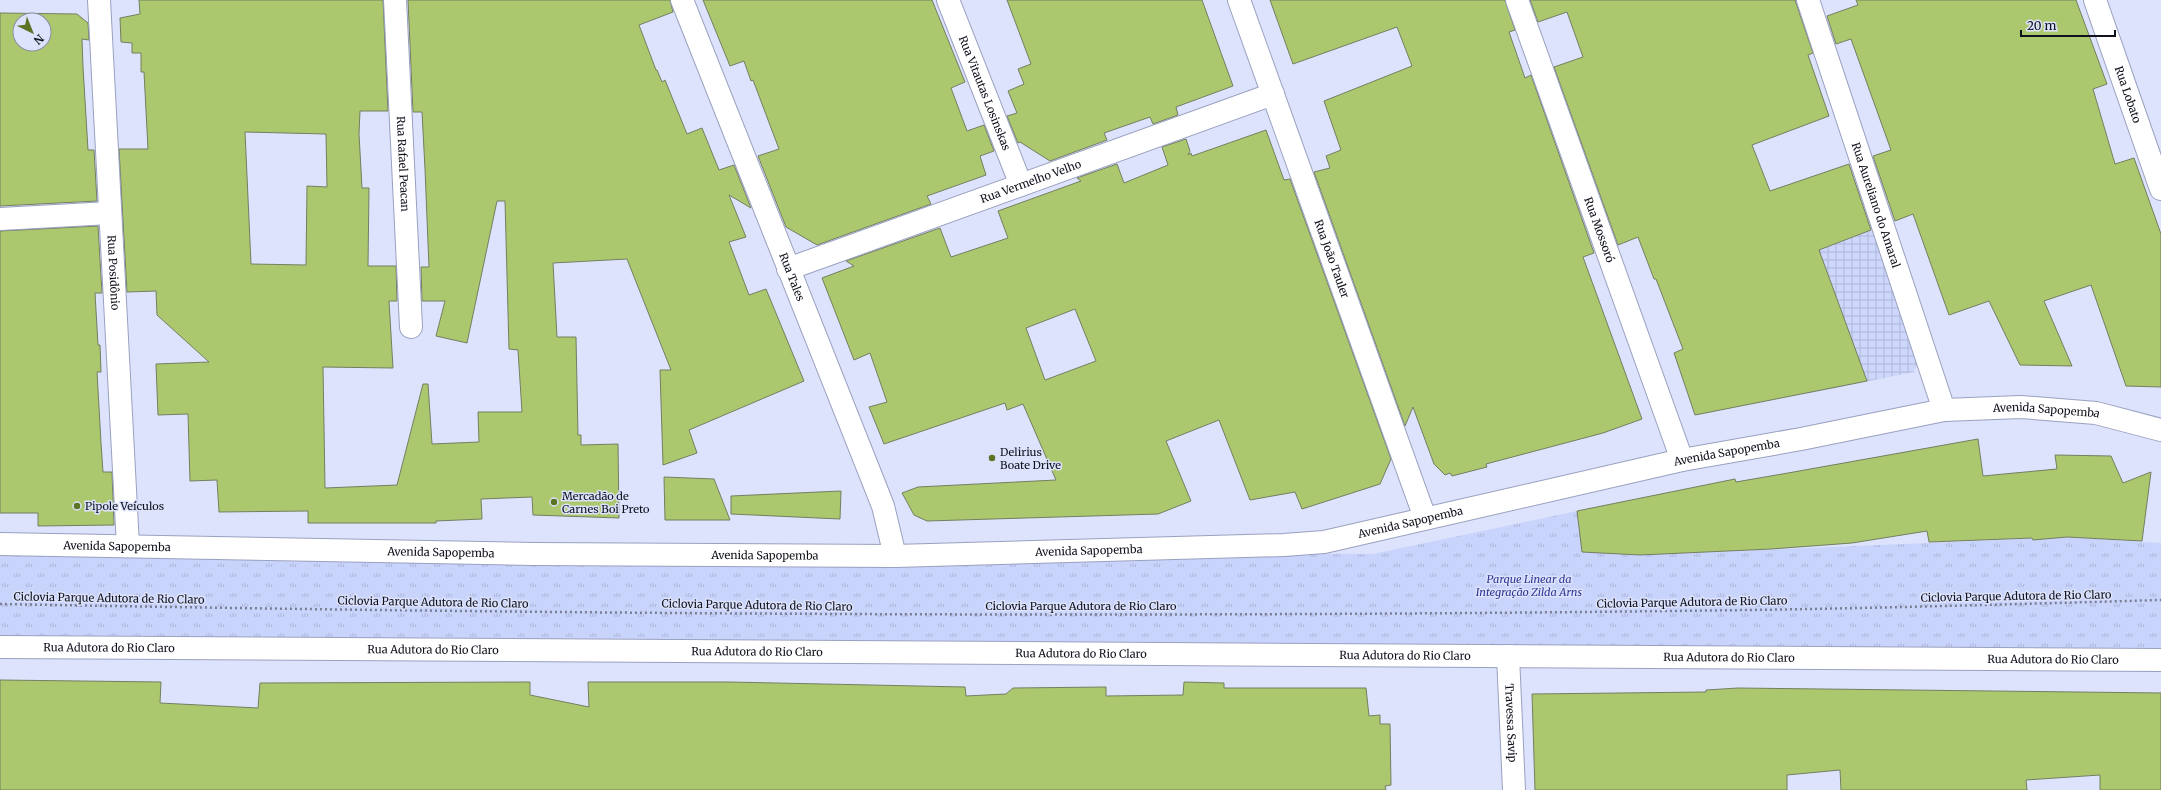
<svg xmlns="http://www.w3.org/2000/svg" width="2161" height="790" font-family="Merriweather,serif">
<defs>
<pattern id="industrial-grid" width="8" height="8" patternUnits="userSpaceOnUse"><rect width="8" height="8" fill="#cdd7fc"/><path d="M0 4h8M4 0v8" fill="none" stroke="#afb8d7"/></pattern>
<pattern id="grass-tufts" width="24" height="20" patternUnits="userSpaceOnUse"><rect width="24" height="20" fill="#c9d4fd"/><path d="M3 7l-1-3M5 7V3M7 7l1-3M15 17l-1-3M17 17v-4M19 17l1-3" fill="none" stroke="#abb5d8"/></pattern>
</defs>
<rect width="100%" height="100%" fill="#dde3fc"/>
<path fill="url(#industrial-grid)" d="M 1872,230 L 1917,364 L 1914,372 L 1805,394 L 1819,249 L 1820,250 Z"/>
<path fill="url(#grass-tufts)" d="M 1577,511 L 1582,551 L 1639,555 L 2067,537 L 2161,543 L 2161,654 L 0,637 L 0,543 L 1373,554 Z"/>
<path fill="#abc86e" stroke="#747e61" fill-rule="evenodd" d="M 139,0 L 383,0 L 388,111 L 360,111 L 359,134 L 362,188 L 369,188 L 368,266 L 396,266 L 397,301 L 389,301 L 393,368 L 323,367 L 325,488 L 397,485 L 423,384 L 428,384 L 432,444 L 479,442 L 478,412 L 522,412 L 518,350 L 509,349 L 505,201 L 497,201 L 467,343 L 436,336 L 445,301 L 422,301 L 421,267 L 429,267 L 425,169 L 422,112 L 413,112 L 408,0 L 670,0 L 673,12 L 639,25 L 656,70 L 657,70 L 662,82 L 665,80 L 687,134 L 702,128 L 719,170 L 734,165 L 751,208 L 729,195 L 746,237 L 729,242 L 749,295 L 766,289 L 804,381 L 689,430 L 697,453 L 663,465 L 660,370 L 671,370 L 627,259 L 553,263 L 557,337 L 576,337 L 578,435 L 581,435 L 581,445 L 618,444 L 619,518 L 533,515 L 532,497 L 481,499 L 482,519 L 436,521 L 436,523 L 308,523 L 308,511 L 219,512 L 217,480 L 190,481 L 188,414 L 158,415 L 156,364 L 209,362 L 157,315 L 156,291 L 127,292 L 119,149 L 148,149 L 144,72 L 141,72 L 141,53 L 132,53 L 132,43 L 121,42 L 120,18 L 140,14 ZM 245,132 L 326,134 L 327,187 L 307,186 L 306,265 L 251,264 Z
M 703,0 L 932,0 L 965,82 L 951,88 L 967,131 L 984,125 L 994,151 L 980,156 L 986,175 L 927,196 L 931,204 L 817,245 L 786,227 L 758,156 L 779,149 L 753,80 L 751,81 L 744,61 L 730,66 Z
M 1007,0 L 1202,0 L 1233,86 L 1176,107 L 1178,115 L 1153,124 L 1150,117 L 1104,133 L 1107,140 L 1050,161 L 1020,142 L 1018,143 L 1007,116 L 1017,113 L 1008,91 L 1024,84 L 1018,69 L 1031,64 Z
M 1270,0 L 1505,0 L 1515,30 L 1509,32 L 1525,78 L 1531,75 L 1594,253 L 1583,257 L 1642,419 L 1603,433 L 1486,464 L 1487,467 L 1452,476 L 1450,473 L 1445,475 L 1434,464 L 1413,407 L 1405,426 L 1314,172 L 1330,168 L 1326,156 L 1341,150 L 1324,101 L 1412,66 L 1397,27 L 1293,64 Z
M 1530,0 L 1795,0 L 1813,53 L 1808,55 L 1829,116 L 1752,145 L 1770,191 L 1849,164 L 1871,230 L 1819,250 L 1867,381 L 1695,415 L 1674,353 L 1683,349 L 1656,279 L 1654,279 L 1638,237 L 1618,245 L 1554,67 L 1583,57 L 1567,12 L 1538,22 Z
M 1856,0 L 2076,0 L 2107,84 L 2093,89 L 2115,164 L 2134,158 L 2161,234 L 2161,387 L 2126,386 L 2091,285 L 2044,301 L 2072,366 L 2020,365 L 1989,301 L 1949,315 L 1913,214 L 1895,221 L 1873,156 L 1891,150 L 1851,39 L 1836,44 L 1827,16 L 1858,5 Z
M 0,13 L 77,14 L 88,23 L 89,40 L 82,39 L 83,67 L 88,150 L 94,150 L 97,201 L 0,206 ZM 20,20 L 44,20 L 44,44 L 20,44 Z
M 1266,130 L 1284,180 L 1290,179 L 1391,459 L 1380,484 L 1302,509 L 1295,492 L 1250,500 L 1219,420 L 1166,441 L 1191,501 L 1158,514 L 927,521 L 914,515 L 902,493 L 918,487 L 1056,480 L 1023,404 L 1007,410 L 1005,403 L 884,444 L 869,407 L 887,402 L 870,353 L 854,360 L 822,278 L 854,266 L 846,261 L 940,228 L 951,257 L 1008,238 L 998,211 L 1081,181 L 1077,178 L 1117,164 L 1124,183 L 1168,165 L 1162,147 L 1186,139 L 1190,151 L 1188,155 L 1191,153 L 1192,156 ZM 1075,309 L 1096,361 L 1045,380 L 1026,328 Z
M 98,226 L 102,293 L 95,293 L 98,345 L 100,345 L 101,372 L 97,372 L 101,443 L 103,472 L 112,472 L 114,525 L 38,526 L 38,513 L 0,513 L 0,231 Z
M 1978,439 L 1983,476 L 2057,469 L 2055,455 L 2111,456 L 2123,483 L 2151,472 L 2142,541 L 2067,537 L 2033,540 L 2032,538 L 1929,542 L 1927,531 L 1852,543 L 1771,549 L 1640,555 L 1582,552 L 1577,511 L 1735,479 L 1736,482 L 1788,473 Z
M 664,477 L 714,479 L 730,520 L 665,520 Z
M 841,491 L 840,519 L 731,514 L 731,496 Z
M 0,680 L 161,682 L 160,703 L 258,708 L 260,683 L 530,682 L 530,695 L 589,707 L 588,682 L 729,682 L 965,687 L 966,696 L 1006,694 L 1013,688 L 1106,687 L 1106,696 L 1183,695 L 1184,682 L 1224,683 L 1224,688 L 1366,688 L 1369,716 L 1380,715 L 1380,724 L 1390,724 L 1391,785 L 1385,786 L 1386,790 L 0,790 Z
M 1738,688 L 2161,693 L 2161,790 L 2100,790 L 2100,775 L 2026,780 L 2027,790 L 1841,790 L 1840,770 L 1787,775 L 1787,790 L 1535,790 L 1532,694 L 1706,692 L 1706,690 Z"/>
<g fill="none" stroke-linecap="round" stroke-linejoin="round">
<defs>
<g id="minor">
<path id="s1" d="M 99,0 L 128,546"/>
<path id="s2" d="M 395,0 L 411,327"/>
<path id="s3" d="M 682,0 L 883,506 L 895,556"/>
<path id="s4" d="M 948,0 L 1021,185"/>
<path id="s5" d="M 1239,0 L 1425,518"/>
<path id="s6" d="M 1517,0 L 1682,460"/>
<path id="s7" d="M 1808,0 L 1944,410"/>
<path id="s8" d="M 2095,0 L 2161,189"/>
<path d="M 0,219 L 110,213"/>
<path id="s9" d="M 788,269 L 1273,94"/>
<path id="s10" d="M 0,647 L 2161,660"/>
<path id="s11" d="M 1508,656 L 1514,790"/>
</g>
<g id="major">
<path id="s12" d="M 0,544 L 533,554 L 895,556 L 1284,545 L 1324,542 L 1682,460 L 1801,439 L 1944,410 L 2021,407 L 2096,413 L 2161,430"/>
</g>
</defs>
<use href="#minor" stroke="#9aa1bf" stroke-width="24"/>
<use href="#major" stroke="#9aa1bf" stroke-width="24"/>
<path stroke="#7a7e91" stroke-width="2.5" stroke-dasharray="2 3" stroke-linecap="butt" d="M 0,604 C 583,615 1166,618 1748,610 C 1886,608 2023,604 2161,600"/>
<use href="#minor" stroke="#fff" stroke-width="22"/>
<use href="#major" stroke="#fff" stroke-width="22"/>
</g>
<g fill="#5c7324" stroke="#dde3fc" stroke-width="1.5">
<circle cx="992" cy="458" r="4"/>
<circle cx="554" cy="502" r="4"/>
<circle cx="77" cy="506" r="4"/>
</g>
<g text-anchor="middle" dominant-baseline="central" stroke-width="3" stroke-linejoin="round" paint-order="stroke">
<g font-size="11" fill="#0f111c" stroke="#dde3fc">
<text stroke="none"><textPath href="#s4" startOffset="100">Rua Vitautas Losinskas</textPath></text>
<text stroke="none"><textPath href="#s8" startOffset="100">Rua Lobato</textPath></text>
<text stroke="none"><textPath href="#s2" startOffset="164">Rua Rafael Peacan</textPath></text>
<text stroke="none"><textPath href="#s9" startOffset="258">Rua Vermelho Velho</textPath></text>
<text stroke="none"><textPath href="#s7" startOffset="216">Rua Aureliano do Amaral</textPath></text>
<text stroke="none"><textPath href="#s6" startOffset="244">Rua Mossoró</textPath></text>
<text stroke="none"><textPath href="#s5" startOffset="275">Rua João Tauler</textPath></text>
<text stroke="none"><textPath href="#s1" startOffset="273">Rua Posidônio</textPath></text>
<text stroke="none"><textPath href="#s3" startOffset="298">Rua Tales</textPath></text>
<text stroke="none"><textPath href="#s12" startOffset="2061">Avenida Sapopemba</textPath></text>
<text stroke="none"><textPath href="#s12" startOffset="1737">Avenida Sapopemba</textPath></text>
<text stroke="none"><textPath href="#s12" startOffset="1413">Avenida Sapopemba</textPath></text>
<text stroke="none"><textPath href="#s12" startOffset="117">Avenida Sapopemba</textPath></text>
<text stroke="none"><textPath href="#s12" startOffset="1089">Avenida Sapopemba</textPath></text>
<text stroke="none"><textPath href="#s12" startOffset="441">Avenida Sapopemba</textPath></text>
<text stroke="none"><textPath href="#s12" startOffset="765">Avenida Sapopemba</textPath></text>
<text transform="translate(2016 596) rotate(-1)">Ciclovia Parque Adutora de Rio Claro</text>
<text transform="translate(109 598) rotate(1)">Ciclovia Parque Adutora de Rio Claro</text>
<text transform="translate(433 602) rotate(1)">Ciclovia Parque Adutora de Rio Claro</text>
<text transform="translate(1692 602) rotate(-1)">Ciclovia Parque Adutora de Rio Claro</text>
<text transform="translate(757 605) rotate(1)">Ciclovia Parque Adutora de Rio Claro</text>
<text x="1081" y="606">Ciclovia Parque Adutora de Rio Claro</text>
<text stroke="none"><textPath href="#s10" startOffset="109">Rua Adutora do Rio Claro</textPath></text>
<text stroke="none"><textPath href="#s10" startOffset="433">Rua Adutora do Rio Claro</textPath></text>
<text stroke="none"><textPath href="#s10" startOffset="757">Rua Adutora do Rio Claro</textPath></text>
<text stroke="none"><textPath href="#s10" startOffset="1081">Rua Adutora do Rio Claro</textPath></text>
<text stroke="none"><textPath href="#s10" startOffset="1405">Rua Adutora do Rio Claro</textPath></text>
<text stroke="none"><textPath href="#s10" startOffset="1729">Rua Adutora do Rio Claro</textPath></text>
<text stroke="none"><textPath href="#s10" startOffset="2053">Rua Adutora do Rio Claro</textPath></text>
<text stroke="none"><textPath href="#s11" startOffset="67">Travessa Savip</textPath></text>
</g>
<g font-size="11" fill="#0f111c" stroke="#dde3fc" text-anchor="start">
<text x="1000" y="452">Delirius<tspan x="1000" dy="13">Boate Drive</tspan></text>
<text x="562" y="496">Mercadão de<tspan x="562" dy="13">Carnes Boi Preto</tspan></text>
<text x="85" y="506">Pipole Veículos</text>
</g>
<g font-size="11" font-style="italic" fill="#2f3794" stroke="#dde3fc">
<text x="1529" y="579">Parque Linear da<tspan x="1529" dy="13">Integração Zilda Arns</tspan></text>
</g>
</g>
<g transform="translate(32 32) rotate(137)"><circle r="19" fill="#dde3fc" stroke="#8b8fa2"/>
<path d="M0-3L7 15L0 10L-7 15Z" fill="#5c7324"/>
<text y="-6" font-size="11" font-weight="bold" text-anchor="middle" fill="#0f111c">N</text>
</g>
<path d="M2021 30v6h94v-6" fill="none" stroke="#0f111c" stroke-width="2"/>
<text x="2027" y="30" font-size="12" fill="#0f111c" stroke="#dde3fc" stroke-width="3" paint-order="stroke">20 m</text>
</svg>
